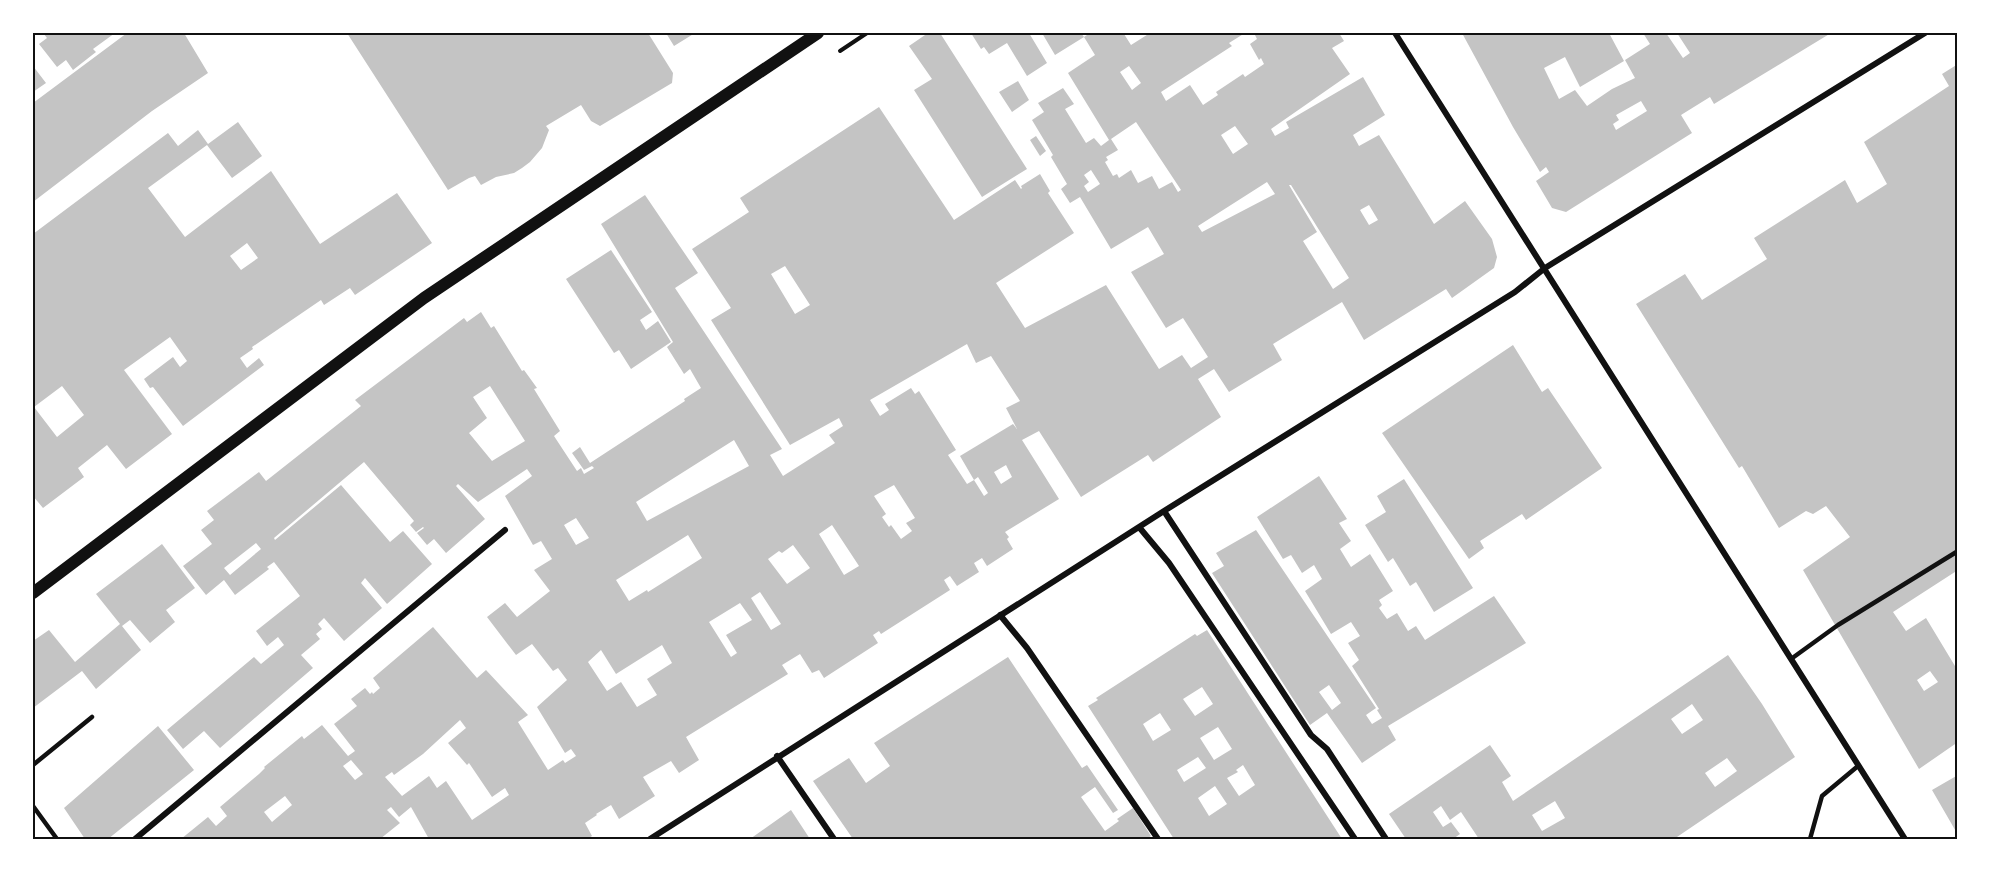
<svg xmlns="http://www.w3.org/2000/svg" width="1991" height="872" font-family="Overpass,sans-serif">
<rect width="100%" height="100%" fill="#fff"/>
<path fill="#c4c4c4" fill-rule="evenodd" d="M 43,33 L 115,33 L 93,49 L 96,52 L 73,70 L 66,60 L 57,67 L 39,44 L 47,38 Z
M 127,33 L 184,33 L 208,73 L 152,111 L 33,202 L 33,103 Z
M 347,33 L 648,33 L 673,73 L 672,83 L 600,126 L 591,121 L 581,105 L 546,126 L 549,130 L 542,148 L 530,162 L 522,168 L 514,173 L 496,177 L 481,185 L 475,176 L 469,178 L 448,190 Z
M 666,33 L 695,33 L 674,46 Z
M 928,33 L 940,33 L 1027,169 L 982,197 L 914,90 L 932,79 L 909,46 Z
M 971,33 L 1029,33 L 1047,63 L 1027,76 L 1007,43 L 989,54 L 984,47 L 981,49 Z
M 1042,33 L 1081,33 L 1084,37 L 1090,33 L 1126,33 L 1124,34 L 1131,45 L 1150,33 L 1245,33 L 1229,43 L 1232,46 L 1161,92 L 1166,101 L 1190,85 L 1203,105 L 1218,95 L 1216,92 L 1243,74 L 1245,77 L 1264,64 L 1261,58 L 1259,60 L 1250,44 L 1257,39 L 1254,33 L 1339,33 L 1344,41 L 1332,48 L 1350,74 L 1271,129 L 1275,136 L 1289,128 L 1286,122 L 1363,77 L 1385,115 L 1353,135 L 1359,146 L 1379,135 L 1434,224 L 1465,201 L 1492,239 L 1497,257 L 1494,268 L 1452,298 L 1446,289 L 1364,340 L 1342,302 L 1273,344 L 1282,360 L 1229,392 L 1214,369 L 1198,379 L 1221,417 L 1153,462 L 1148,455 L 1081,497 L 1039,431 L 1022,440 L 1059,499 L 1005,532 L 1009,537 L 1007,539 L 1013,549 L 987,566 L 982,558 L 974,563 L 979,572 L 957,586 L 950,576 L 944,580 L 950,590 L 881,634 L 879,631 L 873,635 L 878,643 L 824,678 L 819,670 L 812,673 L 800,654 L 782,665 L 788,674 L 686,737 L 699,760 L 679,773 L 671,761 L 643,777 L 655,796 L 619,819 L 611,805 L 596,814 L 597,815 L 585,823 L 592,836 L 587,839 L 429,839 L 411,807 L 399,817 L 391,807 L 387,810 L 400,823 L 380,839 L 181,839 L 208,817 L 216,826 L 227,816 L 220,807 L 259,774 L 265,768 L 264,767 L 302,736 L 304,739 L 322,725 L 348,756 L 355,751 L 334,724 L 357,706 L 351,699 L 365,688 L 370,694 L 372,692 L 373,694 L 380,688 L 373,678 L 433,627 L 477,678 L 486,670 L 528,715 L 518,722 L 548,770 L 563,760 L 565,763 L 576,756 L 571,749 L 565,753 L 537,707 L 567,680 L 558,668 L 553,671 L 532,644 L 516,655 L 487,617 L 505,603 L 517,617 L 550,591 L 534,570 L 552,559 L 541,541 L 533,545 L 505,496 L 532,476 L 527,469 L 478,502 L 458,484 L 456,486 L 485,519 L 446,553 L 434,539 L 427,545 L 417,533 L 424,528 L 423,527 L 416,532 L 410,525 L 414,521 L 364,462 L 274,538 L 275,540 L 341,485 L 390,542 L 403,531 L 432,564 L 387,604 L 365,578 L 361,583 L 382,608 L 344,641 L 324,618 L 318,624 L 322,629 L 316,634 L 320,639 L 301,655 L 313,668 L 220,748 L 204,731 L 183,749 L 167,730 L 254,657 L 261,664 L 284,645 L 278,637 L 267,646 L 256,631 L 300,596 L 274,562 L 267,567 L 269,569 L 235,595 L 224,580 L 206,595 L 183,566 L 212,544 L 201,530 L 214,520 L 207,511 L 259,472 L 266,481 L 361,406 L 355,400 L 464,318 L 467,322 L 481,312 L 491,328 L 494,326 L 522,371 L 524,370 L 537,388 L 534,389 L 560,431 L 554,436 L 577,471 L 581,468 L 584,474 L 594,468 L 592,466 L 584,470 L 572,453 L 580,447 L 590,463 L 685,401 L 684,399 L 701,388 L 690,369 L 684,374 L 667,347 L 673,342 L 601,224 L 645,195 L 698,273 L 675,288 L 782,449 L 770,455 L 783,476 L 835,443 L 829,435 L 843,426 L 839,418 L 790,445 L 711,320 L 731,308 L 692,249 L 749,212 L 740,198 L 879,107 L 954,220 L 1015,180 L 1021,189 L 1022,188 L 1021,186 L 1040,174 L 1050,191 L 1048,193 L 1074,233 L 996,283 L 1025,328 L 1106,285 L 1159,369 L 1182,355 L 1191,368 L 1208,357 L 1183,318 L 1166,328 L 1131,272 L 1164,254 L 1148,227 L 1111,249 L 1080,197 L 1070,203 L 1061,189 L 1067,184 L 1051,157 L 1053,155 L 1032,120 L 1044,112 L 1038,103 L 1063,88 L 1074,104 L 1065,109 L 1086,143 L 1094,138 L 1101,146 L 1109,140 L 1068,73 L 1095,55 L 1084,37 L 1055,55 ZM 1129,66 L 1141,83 L 1132,90 L 1120,72 ZM 1136,122 L 1181,190 L 1178,192 L 1172,182 L 1159,189 L 1152,176 L 1138,183 L 1131,170 L 1119,178 L 1117,174 L 1113,176 L 1105,162 L 1108,160 L 1106,157 L 1118,150 L 1111,139 ZM 1235,126 L 1248,144 L 1233,154 L 1221,135 ZM 1091,170 L 1100,184 L 1088,192 L 1084,186 L 1089,182 L 1084,175 ZM 1267,182 L 1275,194 L 1202,232 L 1198,226 ZM 1289,185 L 1291,185 L 1349,278 L 1333,289 L 1303,241 L 1317,232 ZM 1369,205 L 1378,220 L 1369,225 L 1360,210 ZM 785,266 L 810,305 L 795,314 L 771,274 ZM 967,344 L 976,363 L 991,356 L 1020,401 L 1006,408 L 1017,429 L 1013,424 L 960,456 L 974,480 L 978,477 L 988,493 L 984,496 L 974,480 L 967,484 L 948,455 L 956,450 L 919,391 L 915,394 L 911,388 L 885,404 L 889,410 L 880,416 L 870,400 ZM 490,386 L 525,441 L 492,461 L 469,433 L 487,418 L 473,397 ZM 734,440 L 749,466 L 647,521 L 636,502 ZM 1006,465 L 1012,477 L 1001,484 L 994,472 ZM 894,485 L 915,518 L 906,523 L 912,531 L 901,539 L 891,525 L 889,527 L 882,517 L 886,514 L 874,496 ZM 576,518 L 589,538 L 576,545 L 564,525 ZM 832,525 L 859,566 L 844,575 L 819,534 ZM 688,535 L 702,558 L 648,592 L 647,590 L 629,601 L 616,580 ZM 256,543 L 261,549 L 230,575 L 224,568 ZM 793,545 L 810,568 L 787,584 L 768,559 L 779,551 L 782,553 ZM 760,592 L 781,624 L 771,630 L 751,598 ZM 740,603 L 752,620 L 726,635 L 737,653 L 731,657 L 709,622 ZM 662,645 L 672,663 L 647,679 L 657,695 L 637,707 L 621,682 L 607,691 L 588,662 L 601,650 L 616,674 ZM 460,720 L 466,728 L 448,743 L 467,765 L 469,763 L 492,797 L 505,788 L 509,795 L 472,820 L 446,781 L 437,788 L 429,776 L 402,796 L 385,777 L 392,772 L 394,775 L 423,754 ZM 351,760 L 363,774 L 355,780 L 343,766 ZM 285,796 L 292,805 L 272,822 L 264,812 Z
M 1462,33 L 1609,33 L 1624,61 L 1580,87 L 1565,57 L 1544,68 L 1559,99 L 1575,90 L 1587,106 L 1612,89 L 1635,78 L 1625,60 L 1650,44 L 1643,33 L 1666,33 L 1683,58 L 1690,53 L 1677,33 L 1831,33 L 1714,104 L 1710,97 L 1681,115 L 1692,133 L 1566,212 L 1552,208 L 1536,181 L 1549,172 L 1546,167 L 1540,172 L 1513,127 ZM 1641,101 L 1647,111 L 1616,130 L 1613,124 L 1619,120 L 1616,115 Z
M 1958,64 L 1958,570 L 1893,612 L 1906,631 L 1926,618 L 1958,671 L 1958,742 L 1919,769 L 1803,570 L 1850,537 L 1826,506 L 1813,514 L 1806,511 L 1779,528 L 1742,466 L 1739,468 L 1636,304 L 1685,274 L 1702,300 L 1767,259 L 1754,238 L 1845,180 L 1857,203 L 1887,184 L 1864,142 L 1949,86 L 1942,74 ZM 1930,671 L 1938,682 L 1924,691 L 1917,680 Z
M 33,66 L 46,83 L 33,92 Z
M 1018,81 L 1029,100 L 1012,112 L 999,92 Z
M 238,122 L 262,156 L 232,178 L 207,145 L 148,188 L 185,237 L 271,171 L 320,244 L 397,193 L 432,243 L 355,295 L 350,288 L 324,305 L 321,300 L 252,347 L 253,349 L 240,358 L 247,368 L 259,358 L 264,365 L 183,426 L 153,387 L 150,388 L 144,379 L 173,357 L 180,367 L 187,361 L 170,337 L 124,370 L 172,434 L 126,469 L 107,445 L 78,468 L 84,477 L 43,508 L 33,496 L 33,234 L 168,133 L 178,146 L 198,130 L 208,144 ZM 247,243 L 258,258 L 241,270 L 230,256 ZM 62,386 L 84,415 L 57,437 L 34,407 Z
M 1036,136 L 1046,151 L 1040,156 L 1030,140 Z
M 611,250 L 652,312 L 640,320 L 646,330 L 658,321 L 671,342 L 631,369 L 619,350 L 614,353 L 566,279 Z
M 1513,345 L 1542,392 L 1548,388 L 1602,468 L 1526,520 L 1522,514 L 1480,541 L 1484,548 L 1469,559 L 1382,433 Z
M 1319,476 L 1347,519 L 1339,523 L 1351,541 L 1340,549 L 1351,567 L 1370,554 L 1393,591 L 1379,600 L 1382,605 L 1379,608 L 1387,619 L 1397,613 L 1408,631 L 1416,626 L 1425,640 L 1494,596 L 1526,643 L 1388,726 L 1396,740 L 1362,763 L 1327,713 L 1310,725 L 1212,573 L 1224,566 L 1216,553 L 1256,530 L 1376,708 L 1366,715 L 1372,724 L 1382,718 L 1377,710 L 1379,709 L 1352,666 L 1359,660 L 1348,643 L 1360,636 L 1351,622 L 1331,634 L 1305,591 L 1322,579 L 1314,565 L 1302,573 L 1291,555 L 1283,559 L 1257,517 ZM 1329,685 L 1341,703 L 1332,710 L 1319,692 Z
M 1404,479 L 1473,588 L 1434,612 L 1416,582 L 1410,586 L 1393,558 L 1388,562 L 1365,525 L 1386,512 L 1377,496 Z
M 162,544 L 195,588 L 166,610 L 175,622 L 150,643 L 130,620 L 122,626 L 141,650 L 96,689 L 82,671 L 33,708 L 33,641 L 49,630 L 75,662 L 120,624 L 96,594 Z
M 1207,630 L 1342,839 L 1174,839 L 1088,706 L 1098,700 L 1096,698 L 1195,634 L 1197,636 ZM 1202,687 L 1213,704 L 1195,716 L 1183,699 ZM 1160,713 L 1171,730 L 1153,741 L 1143,724 ZM 1218,727 L 1232,749 L 1214,760 L 1200,738 ZM 1198,757 L 1206,768 L 1184,782 L 1177,770 ZM 1243,765 L 1255,785 L 1239,796 L 1227,778 L 1238,772 L 1236,770 ZM 1215,786 L 1227,804 L 1209,816 L 1198,798 Z
M 1728,655 L 1762,704 L 1795,757 L 1674,839 L 1479,839 L 1461,812 L 1450,820 L 1441,806 L 1433,812 L 1443,827 L 1451,822 L 1460,834 L 1453,839 L 1406,839 L 1389,814 L 1490,745 L 1511,776 L 1502,782 L 1513,801 ZM 1692,704 L 1703,720 L 1682,734 L 1671,719 ZM 1727,758 L 1737,771 L 1715,787 L 1705,773 ZM 1555,801 L 1565,818 L 1542,831 L 1532,815 Z
M 1008,657 L 1082,768 L 1087,765 L 1118,810 L 1113,813 L 1095,787 L 1081,797 L 1105,831 L 1119,821 L 1117,819 L 1133,808 L 1151,836 L 1146,839 L 853,839 L 813,781 L 849,758 L 866,783 L 890,766 L 874,743 Z
M 158,726 L 194,770 L 108,839 L 85,839 L 64,808 Z
M 1958,775 L 1958,835 L 1932,790 Z
M 791,810 L 810,839 L 750,839 Z"/>
<g fill="none" stroke-linecap="round" stroke-linejoin="round">
<path stroke="#111" stroke-width="4" d="M 840,51 L 867,33"/>
<path stroke="#111" stroke-width="4.5" d="M 1791,659 L 1838,625 L 1958,551
M 33,765 L 92,717
M 33,806 L 57,839
M 1810,839 L 1822,796 L 1858,766"/>
<path stroke="#111" stroke-width="6" d="M 1395,33 L 1905,839
M 1164,511 L 1311,735 L 1327,749 L 1386,839
M 1139,527 L 1169,563 L 1355,839
M 1000,615 L 1027,648 L 1158,839
M 777,756 L 834,839
M 135,839 L 505,530
M 650,839 L 1164,511 L 1515,292 L 1545,268 L 1925,33"/>
<path stroke="#111" stroke-width="12" d="M 33,593 L 424,298 L 818,33"/>
</g>
<rect width="1991" height="872" fill="none" stroke="#ffffff" stroke-width="69"/>
<rect x="34" y="34" width="1922" height="804" fill="none" stroke="#111" stroke-width="2"/>
</svg>
